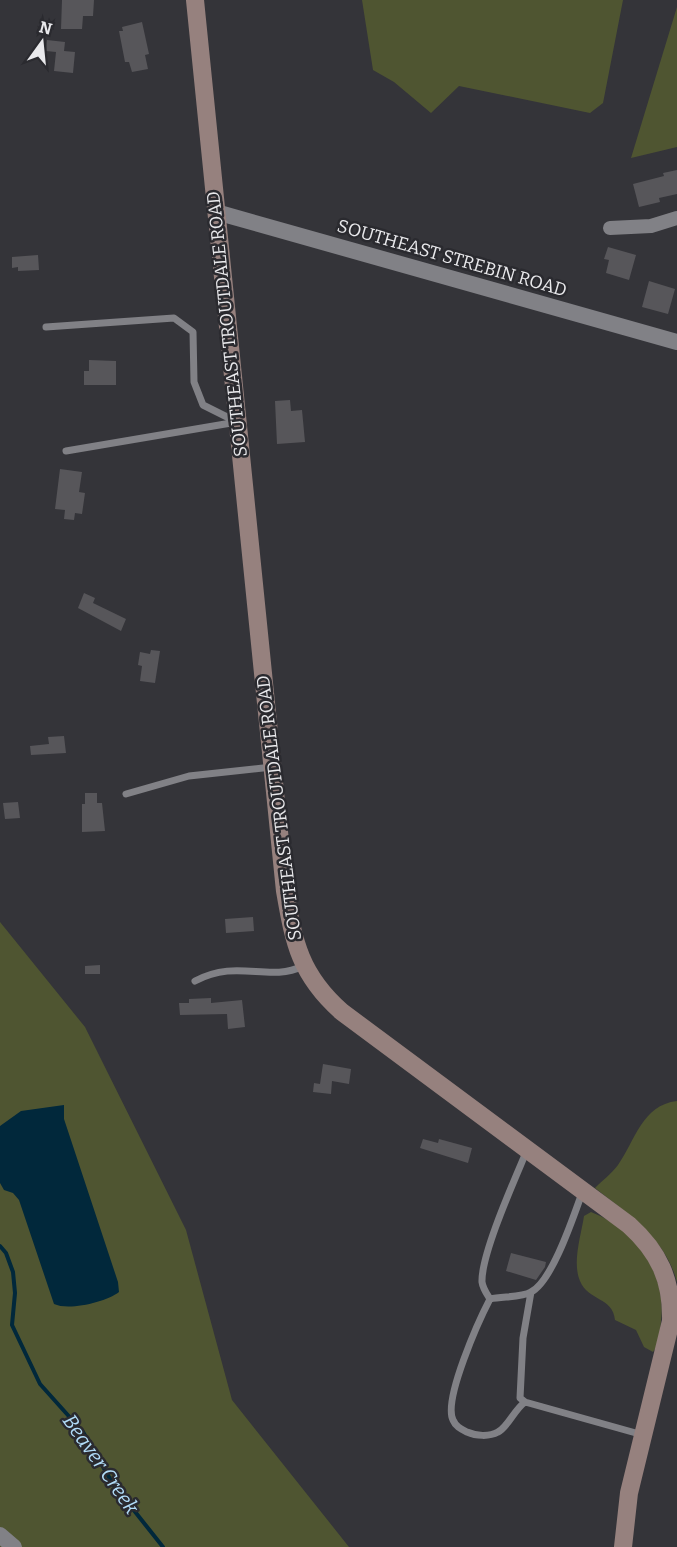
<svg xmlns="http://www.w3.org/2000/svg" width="677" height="1547" font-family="Bitter,serif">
<rect width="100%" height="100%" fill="#343439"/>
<path fill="#4f5531" d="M 362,0 L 623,0 L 603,103 L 590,113 L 459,86 L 431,113 L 394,82 L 373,70 Z
M 677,7 L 677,147 L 631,158 Z
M 0,922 L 85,1027 L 186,1230 L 232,1400 L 349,1547 L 0,1547 Z
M 677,1101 L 677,1282 C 666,1239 628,1214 595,1188 C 602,1181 612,1173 618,1165 C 635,1141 642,1105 677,1101 Z
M 591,1212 C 635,1229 667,1273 661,1321 C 660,1332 660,1343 653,1352 L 644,1347 L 636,1330 L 615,1320 C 613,1297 588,1301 580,1281 C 572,1262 581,1236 584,1216 Z"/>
<path fill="#01283b" d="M 64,1105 L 64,1119 L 118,1282 L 119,1292 C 106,1302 69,1311 54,1304 L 19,1200 L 13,1193 L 4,1190 L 0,1183 L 0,1126 L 21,1111 Z"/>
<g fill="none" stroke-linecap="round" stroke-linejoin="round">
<path stroke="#01283b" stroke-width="4" d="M 0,1246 L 6,1253 L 13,1272 L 15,1293 L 12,1325 L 40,1384 L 83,1432 L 113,1484 L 163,1547"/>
</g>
<path fill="#57565a" d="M 62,0 L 94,0 L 93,16 L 83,16 L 82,29 L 61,29 Z
M 142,22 L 149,54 L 145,55 L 148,69 L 132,72 L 129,62 L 125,62 L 119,31 L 123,31 L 122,27 Z
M 47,40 L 65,42 L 64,51 L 75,52 L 73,73 L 54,71 L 56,52 L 46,51 Z
M 677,170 L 677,194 L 659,198 L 660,202 L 639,207 L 633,184 L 664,176 L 663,173 Z
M 608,247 L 636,255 L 629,280 L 606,273 L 609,260 L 604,259 Z
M 38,255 L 39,270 L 18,271 L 18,267 L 12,268 L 12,257 Z
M 649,281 L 675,289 L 668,314 L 642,307 Z
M 89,360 L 116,361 L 116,385 L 84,385 L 84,371 L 89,371 Z
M 290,400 L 291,411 L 302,410 L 305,442 L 277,444 L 275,401 Z
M 60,469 L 82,472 L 79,492 L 85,493 L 82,514 L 75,513 L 74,520 L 64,519 L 65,510 L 55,509 Z
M 84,593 L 95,598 L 93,603 L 126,619 L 121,631 L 78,608 Z
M 151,650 L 160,651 L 155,683 L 140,681 L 142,666 L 138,665 L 140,652 L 150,654 Z
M 64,736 L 66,753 L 31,755 L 30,746 L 49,744 L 48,737 Z
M 85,793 L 97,793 L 97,803 L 102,803 L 105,831 L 82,832 L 82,804 L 85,804 Z
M 18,802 L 20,818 L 5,819 L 3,803 Z
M 253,917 L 254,931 L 226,933 L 225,919 Z
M 100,965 L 100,974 L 85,974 L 85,966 Z
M 211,998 L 211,1003 L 242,1000 L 245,1027 L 228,1029 L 227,1014 L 180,1015 L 179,1003 L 189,1003 L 189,999 Z
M 323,1064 L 351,1069 L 349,1084 L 332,1081 L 331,1094 L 313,1092 L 314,1083 L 320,1084 Z
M 423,1139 L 438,1143 L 439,1139 L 472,1148 L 468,1163 L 420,1148 Z
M 511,1253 L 546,1262 L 545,1267 L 536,1280 L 506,1271 Z"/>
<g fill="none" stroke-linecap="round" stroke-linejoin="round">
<path stroke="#818186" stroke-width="7" d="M 46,327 L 174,318 L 193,332 L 194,382 L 203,405 L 237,422 L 66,451
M 126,794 L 189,776 L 272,767
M 195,981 C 238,958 268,983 303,966
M 531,1292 L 523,1338 L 520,1398 L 525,1402 L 643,1435
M 490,1299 C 487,1294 483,1289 482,1282 C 481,1254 515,1179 527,1150
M 525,1402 C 514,1410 508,1427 498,1432 C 489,1437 476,1436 467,1432 C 461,1429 456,1427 453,1420 C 443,1400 479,1320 490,1299 C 502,1296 521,1298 531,1292 C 552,1282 574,1215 582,1193"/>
<path stroke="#818186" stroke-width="14" d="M 610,228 L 651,226 L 677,218"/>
<path stroke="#818186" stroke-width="16" d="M 216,212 L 677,342
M 0,1535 L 14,1547"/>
<path stroke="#96817e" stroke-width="18" d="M 195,0 L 285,891 C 294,943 300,975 342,1012 L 629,1225 C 659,1252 672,1280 671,1321 L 629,1493 L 623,1547"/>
</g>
<g text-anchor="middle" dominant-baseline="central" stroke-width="5" stroke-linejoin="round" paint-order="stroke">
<g font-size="18" fill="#e9e9ec" stroke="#2a2a2f">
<text transform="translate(452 258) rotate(16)">SOUTHEAST STREBIN ROAD</text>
<text transform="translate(227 324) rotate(-96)">SOUTHEAST TROUTDALE ROAD</text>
<text transform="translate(279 808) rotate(-97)">SOUTHEAST TROUTDALE ROAD</text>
</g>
<g font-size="20" font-style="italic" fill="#b1dcf8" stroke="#2a2a2f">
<text transform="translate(101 1464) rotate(55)">Beaver Creek</text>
</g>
</g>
<g transform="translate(42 42) rotate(15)" stroke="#2a2a2f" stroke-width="4.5" paint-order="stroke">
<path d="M0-4.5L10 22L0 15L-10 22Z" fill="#e9e9ec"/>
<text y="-9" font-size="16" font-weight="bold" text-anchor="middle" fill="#e9e9ec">N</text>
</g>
</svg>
